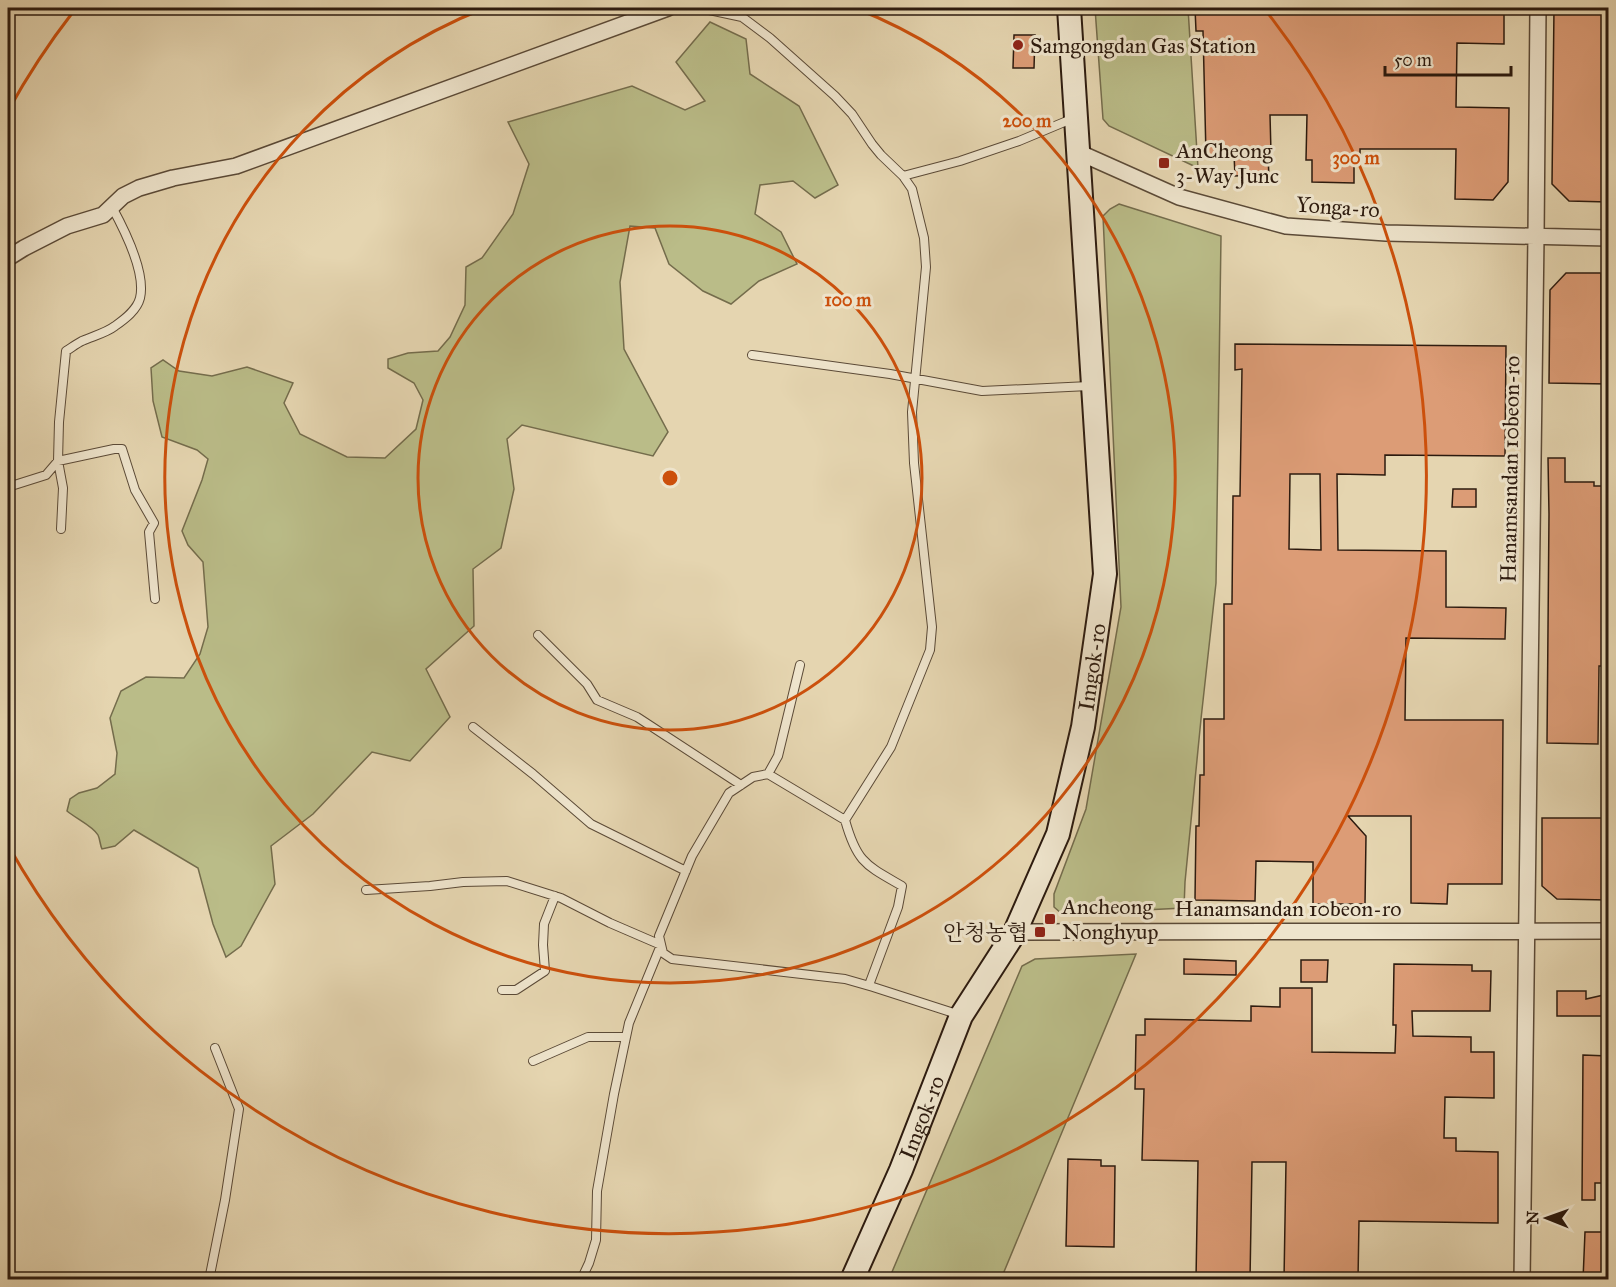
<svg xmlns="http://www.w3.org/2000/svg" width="1616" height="1287" font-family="'IM FELL Great Primer','Noto Serif KR',serif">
<rect width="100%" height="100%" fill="#e5d5b0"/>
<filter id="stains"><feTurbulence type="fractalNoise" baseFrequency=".00333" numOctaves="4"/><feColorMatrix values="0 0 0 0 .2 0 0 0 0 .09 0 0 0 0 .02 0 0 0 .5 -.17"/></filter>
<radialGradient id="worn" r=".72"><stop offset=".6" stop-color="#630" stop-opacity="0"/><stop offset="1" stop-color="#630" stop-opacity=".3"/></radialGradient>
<path fill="#babc88" stroke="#746c4c" stroke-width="1.5" d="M 1095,8 L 1188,8 L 1198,168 L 1109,126 L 1103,119 Z
M 710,22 L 746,39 L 750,74 L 799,106 L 838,185 L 815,198 L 793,181 L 760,185 L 755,214 L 781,232 L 797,264 L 759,281 L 731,304 L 703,291 L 669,264 L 655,228 L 630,226 L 620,282 L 624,349 L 668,432 L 653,456 L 522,425 L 507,439 L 514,489 L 501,548 L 473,569 L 474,626 L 426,669 L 450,717 L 410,761 L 372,752 L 313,814 L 271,846 L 275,884 L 241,946 L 226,957 L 213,924 L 198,868 L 134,830 L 115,846 L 102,849 C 100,845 100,839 98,835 C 93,826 75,818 67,811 L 70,799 L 79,793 L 97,788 L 115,774 L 117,753 L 110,718 L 121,691 L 146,677 L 184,678 L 200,654 L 208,627 L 203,562 L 188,545 L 182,531 L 202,480 L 208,459 L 197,450 L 162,437 L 153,401 L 151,368 L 163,360 L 179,371 L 212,376 L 247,367 L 293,383 L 284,403 L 300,434 L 347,457 L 385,458 L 416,429 L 423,400 L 414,383 L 388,368 L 388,359 L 408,353 L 438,351 L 450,337 L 465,305 L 466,267 L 482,258 L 513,214 L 529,164 L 508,122 L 632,86 L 685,110 L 705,101 L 676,62 Z
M 1119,204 L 1221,236 L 1216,583 L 1201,719 L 1185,882 L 1184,908 L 1062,914 L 1054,907 L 1054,894 L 1086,809 L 1121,607 L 1103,216 L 1110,209 Z
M 1136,954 L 1001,1279 L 889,1279 L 1022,966 L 1035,959 Z"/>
<path fill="#dc9c76" stroke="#2d1b0f" stroke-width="1.5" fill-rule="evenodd" d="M 1195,8 L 1504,8 L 1504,44 L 1457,43 L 1456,107 L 1509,108 L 1508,182 L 1493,200 L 1455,199 L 1456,149 L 1360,149 L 1360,159 L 1354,159 L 1354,183 L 1312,182 L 1312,160 L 1306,160 L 1307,115 L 1270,115 L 1271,153 L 1268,153 L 1269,180 L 1252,180 L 1252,175 L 1235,176 L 1234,154 L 1206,155 L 1203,31 L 1196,31 Z
M 1554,8 L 1608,8 L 1608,202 L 1569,201 L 1552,184 Z
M 1014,35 L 1035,35 L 1034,68 L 1013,68 Z
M 1566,273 L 1601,273 L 1601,359 L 1608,359 L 1608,384 L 1549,383 L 1550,290 Z
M 1235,344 L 1506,346 L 1505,456 L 1385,455 L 1385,475 L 1337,474 L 1338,550 L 1446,551 L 1446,607 L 1506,608 L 1505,639 L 1406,638 L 1405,720 L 1503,720 L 1502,884 L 1448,884 L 1447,904 L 1411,903 L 1411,816 L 1348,816 L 1366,836 L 1365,904 L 1313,904 L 1313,862 L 1256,861 L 1255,901 L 1195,900 L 1196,826 L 1199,826 L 1200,775 L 1204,775 L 1204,719 L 1224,719 L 1224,604 L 1232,604 L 1233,496 L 1240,496 L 1242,369 L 1235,370 ZM 1290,474 L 1320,474 L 1321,550 L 1289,549 Z
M 1548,458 L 1565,458 L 1565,482 L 1594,482 L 1594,486 L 1608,486 L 1608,666 L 1599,666 L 1598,744 L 1547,743 L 1549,514 Z
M 1453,489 L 1476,489 L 1476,507 L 1452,507 Z
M 1542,818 L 1608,818 L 1608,900 L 1557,899 L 1542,886 Z
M 1184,959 L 1236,961 L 1236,975 L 1184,974 Z
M 1301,960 L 1328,960 L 1327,982 L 1301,982 Z
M 1394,964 L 1472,965 L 1472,971 L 1491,971 L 1490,1011 L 1412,1011 L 1413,1036 L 1471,1037 L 1471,1052 L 1494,1052 L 1494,1098 L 1445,1097 L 1444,1138 L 1456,1138 L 1456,1151 L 1498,1152 L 1498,1223 L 1359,1221 L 1358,1280 L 1284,1280 L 1286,1162 L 1252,1162 L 1250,1280 L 1196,1280 L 1198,1161 L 1142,1160 L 1144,1089 L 1135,1089 L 1136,1035 L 1145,1035 L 1145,1019 L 1251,1021 L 1251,1006 L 1280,1007 L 1280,988 L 1312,988 L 1312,1052 L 1395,1053 L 1396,1025 L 1393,1025 Z
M 1557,991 L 1586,991 L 1586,999 L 1608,994 L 1608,1016 L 1557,1016 Z
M 1583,1055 L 1608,1056 L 1608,1183 L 1595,1183 L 1595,1200 L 1582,1200 Z
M 1068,1159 L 1101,1160 L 1101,1166 L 1115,1166 L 1114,1247 L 1066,1246 Z
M 1585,1232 L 1608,1232 L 1608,1280 L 1583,1280 Z"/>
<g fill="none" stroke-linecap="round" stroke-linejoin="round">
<defs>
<path id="service" d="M 700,8 L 742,17 L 770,38 L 835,96 L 852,114 L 872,144 L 881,155 L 903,176 L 912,189 L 924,238 L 926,267 L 912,412 L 914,463 L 932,627 L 930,650 L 891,747 L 845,820 C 857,863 866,865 902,886 L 898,907 L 869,985
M 903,176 L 960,161 L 1019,141 L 1074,118
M 752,355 L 890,374 L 982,391 L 1089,386
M 8,487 L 46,475 L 58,461 L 114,449 L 122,449 L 135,490 L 154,523 L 149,532 L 155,599
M 61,529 L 63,488 L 58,461 L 59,422 L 66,351 C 71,348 76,344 82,341 C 93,336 106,333 115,326 C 125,319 137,310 140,298 C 146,273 124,229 112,207
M 538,635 L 587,684 L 597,700 L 637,717 L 741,785
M 800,665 L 778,756 L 768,774 L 753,777 L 729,793 L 692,856 L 659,936 L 663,953 L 672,959 L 845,979 L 873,987 L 960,1015
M 473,727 L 533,774 L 591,824 L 686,871
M 768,774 L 845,820
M 366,890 L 430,886 L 463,882 L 507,881 L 561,898 L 610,923 L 661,945 L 629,1023 L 614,1094 L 597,1191 L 596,1240 L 589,1263 L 581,1280
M 502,990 L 516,990 L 545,971 L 543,945 L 544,924 L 555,896
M 533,1061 L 588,1037 L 626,1037
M 209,1280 L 225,1200 L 239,1109 L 215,1048"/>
<path id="minor" d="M 1078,152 L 1179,197 L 1286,226 L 1386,233 L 1608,238
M 8,258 L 24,248 L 67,226 L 103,215 L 123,196 L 139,188 L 173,178 L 236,166 L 668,8
M 1015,932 L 1608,931
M 1522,1280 L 1536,236 L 1538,8"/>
<g id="secondary">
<path id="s1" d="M 852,1280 L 901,1170 L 961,1016 L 1015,932 L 1058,834 L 1083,727 L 1105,574 L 1069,8"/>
</g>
</defs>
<use href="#service" stroke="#5b4a37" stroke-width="10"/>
<use href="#minor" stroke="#5b4a37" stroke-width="18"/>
<use href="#secondary" stroke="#2d1b0f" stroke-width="26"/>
<use href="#service" stroke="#eee4cc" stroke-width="8"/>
<use href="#minor" stroke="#eee4cc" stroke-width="15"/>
<use href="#secondary" stroke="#eee4cc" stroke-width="22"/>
</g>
<g fill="none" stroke="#cc500c" stroke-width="3">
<circle cx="670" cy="478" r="252"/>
<path d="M855 8A505 505 0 1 1 485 8"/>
<path d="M8 111A757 757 0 0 1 73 12M1267 12A757 757 0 1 1 8 845"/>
</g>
<g fill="#8f2418" stroke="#eee4cc" stroke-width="2">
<circle cx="1018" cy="45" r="6"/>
<rect x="1158" y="157" width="12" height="12" rx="3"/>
<rect x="1044" y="913" width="12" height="12" rx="3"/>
<rect x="1034" y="926" width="12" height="12" rx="3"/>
</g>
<g text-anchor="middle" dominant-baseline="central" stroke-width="6" stroke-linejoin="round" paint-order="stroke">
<g font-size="22" fill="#2d1b0f" stroke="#eee4cc" text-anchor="start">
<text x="1030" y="45">Samgongdan Gas Station</text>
<text x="1176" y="150">AnCheong<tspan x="1176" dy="25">3-Way Junc</tspan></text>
<text x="1062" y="906">Ancheong<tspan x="1062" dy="25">Nonghyup</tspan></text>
<text x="1028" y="932" text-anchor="end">안청농협</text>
</g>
<g font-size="22" fill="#2d1b0f" stroke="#eee4cc">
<text transform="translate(1338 207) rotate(4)">Yonga-ro</text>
<text transform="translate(1510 469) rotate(-89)">Hanamsandan 10beon-ro</text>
<text stroke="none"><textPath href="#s1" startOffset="663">Imgok-ro</textPath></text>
<text x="1288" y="908">Hanamsandan 10beon-ro</text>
<text stroke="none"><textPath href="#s1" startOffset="177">Imgok-ro</textPath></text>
</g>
</g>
<circle cx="670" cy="478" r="9" fill="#cc500c" stroke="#eee4cc" stroke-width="3"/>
<g font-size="18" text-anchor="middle" font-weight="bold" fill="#cc500c" stroke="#eee4cc" stroke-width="6" stroke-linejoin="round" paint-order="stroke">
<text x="1027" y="127">200 m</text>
<text x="1356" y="164">300 m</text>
<text x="848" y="306">100 m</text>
</g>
<rect width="1616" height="1287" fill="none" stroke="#e5d5b0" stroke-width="30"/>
<rect x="9" y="9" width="1598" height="1269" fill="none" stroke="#2d1b0f" stroke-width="3"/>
<rect x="15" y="15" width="1586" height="1257" fill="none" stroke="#2d1b0f" stroke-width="1.5"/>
<g transform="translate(1547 1218) rotate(271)" stroke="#eee4cc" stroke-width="4.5" paint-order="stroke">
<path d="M0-4.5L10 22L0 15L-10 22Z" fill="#2d1b0f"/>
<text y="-9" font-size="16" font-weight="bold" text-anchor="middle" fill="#2d1b0f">N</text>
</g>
<path d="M1385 66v9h126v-9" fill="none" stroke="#2d1b0f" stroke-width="3"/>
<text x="1394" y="66" font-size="18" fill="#2d1b0f" stroke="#eee4cc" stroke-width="4.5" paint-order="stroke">50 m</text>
<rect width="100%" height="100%" filter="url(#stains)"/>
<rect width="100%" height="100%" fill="url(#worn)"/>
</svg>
